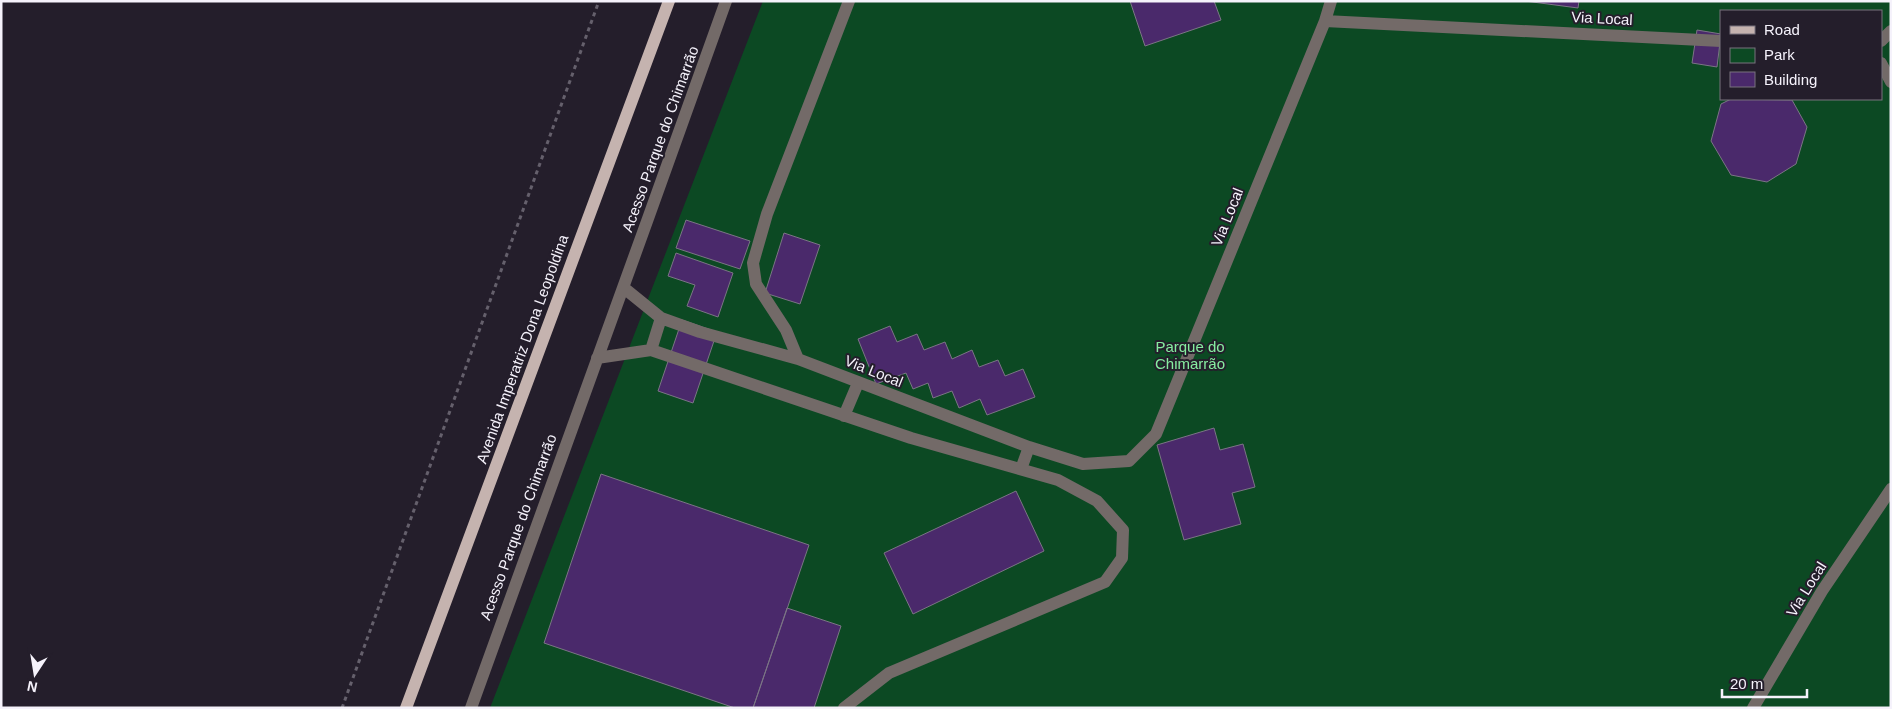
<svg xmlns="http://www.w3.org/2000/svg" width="1892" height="709" font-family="Helvetica,sans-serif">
<rect width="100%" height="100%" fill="#241e2b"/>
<path fill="#0c4923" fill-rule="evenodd" d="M 763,1 L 1891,1 L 1891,708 L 490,708 ZM 1721,11 L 1881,11 L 1881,99 L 1721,99 Z"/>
<path fill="#4a296b" stroke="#7b7585" d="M 1130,1 L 1214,1 L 1221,20 L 1145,46 Z
M 1525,1 L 1579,1 L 1578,8 Z
M 1697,30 L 1721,34 L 1717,67 L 1692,63 Z
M 1731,99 L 1792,100 L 1807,127 L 1796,164 L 1767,182 L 1731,175 L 1711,141 L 1721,104 Z
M 686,220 L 750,241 L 740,269 L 676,248 Z
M 784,233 L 820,245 L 800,304 L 765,293 Z
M 676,253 L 733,273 L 718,317 L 687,306 L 695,285 L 668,276 Z
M 682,320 L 717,332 L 693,403 L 658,391 Z
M 890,326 L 897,342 L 917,334 L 924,350 L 945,342 L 952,359 L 972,350 L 979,367 L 998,360 L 1005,376 L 1023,369 L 1035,397 L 987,415 L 980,399 L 959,408 L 952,391 L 933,398 L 928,383 L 913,389 L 906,373 L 876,384 L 858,339 Z
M 1214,428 L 1220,450 L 1243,444 L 1255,487 L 1232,493 L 1241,524 L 1184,540 L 1157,445 Z
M 601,474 L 809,545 L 753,708 L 735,708 L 544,643 Z
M 1016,491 L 1044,551 L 913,614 L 884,553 Z
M 787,608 L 841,626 L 814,708 L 753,708 Z"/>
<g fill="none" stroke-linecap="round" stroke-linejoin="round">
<path stroke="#65606c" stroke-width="3" stroke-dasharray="4 4" stroke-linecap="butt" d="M 342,708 L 599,1"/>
<path stroke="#736a68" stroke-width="12" d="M 1325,21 L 1331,1
M 1881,41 L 1891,31
M 1881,63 L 1891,82
M 624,288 L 661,318 L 700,332 L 798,359 L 1029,447 L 1083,464 L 1129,461 L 1156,434 L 1325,21 L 1721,41
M 651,350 L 661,318
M 597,358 L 651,350 L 911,438 L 1058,480 L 1097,501 L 1123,530 L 1122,558 L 1105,582 L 889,673 L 844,708
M 798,359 L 786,330 L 756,284 L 753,263 L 767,214 L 849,1
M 844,416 L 858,383
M 1021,469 L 1029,447
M 471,708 C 556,472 642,237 726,1
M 1753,708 L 1822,591 L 1891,489"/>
<path stroke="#c5b3af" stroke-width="12" d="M 406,708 L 669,1"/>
</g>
<g text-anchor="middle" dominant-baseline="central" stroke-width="4" stroke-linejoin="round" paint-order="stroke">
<g font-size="15" fill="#f5f2fb" stroke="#241e2b">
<text transform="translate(1602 18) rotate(3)">Via Local</text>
<text transform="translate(660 139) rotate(-70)">Acesso Parque do Chimarrão</text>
<text transform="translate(1227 217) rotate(-68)">Via Local</text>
<text transform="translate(522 349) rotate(-70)">Avenida Imperatriz Dona Leopoldina</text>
<text transform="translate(874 371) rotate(22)">Via Local</text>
<text transform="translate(518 527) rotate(-70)">Acesso Parque do Chimarrão</text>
<text transform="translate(1806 589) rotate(-58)">Via Local</text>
</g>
<g font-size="15" fill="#86eca0" stroke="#241e2b">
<text x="1190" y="346">Parque do<tspan x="1190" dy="17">Chimarrão</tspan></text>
</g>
</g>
<rect width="1892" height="709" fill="none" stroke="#f5f2fb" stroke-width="5"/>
<rect x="1720" y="10" width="162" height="90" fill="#241e2b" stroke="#78737e"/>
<rect x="1730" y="26" width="25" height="8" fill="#c5b3af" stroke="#78737e"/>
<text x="1764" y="35" font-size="15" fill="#f5f2fb">Road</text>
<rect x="1730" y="48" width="25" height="15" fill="#0c4923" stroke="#78737e"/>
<text x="1764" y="60" font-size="15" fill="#f5f2fb">Park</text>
<rect x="1730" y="72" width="25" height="15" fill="#4a296b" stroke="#78737e"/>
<text x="1764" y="85" font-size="15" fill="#f5f2fb">Building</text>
<g transform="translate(35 674) rotate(192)" stroke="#241e2b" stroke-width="4" paint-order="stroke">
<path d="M0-4L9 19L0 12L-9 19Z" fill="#f5f2fb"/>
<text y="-8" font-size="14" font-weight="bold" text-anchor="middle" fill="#f5f2fb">N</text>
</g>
<path d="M1722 689v8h85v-8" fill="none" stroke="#f5f2fb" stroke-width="2.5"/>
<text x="1730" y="689" font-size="15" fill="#f5f2fb" stroke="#241e2b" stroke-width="4" paint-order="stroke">20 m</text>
</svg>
